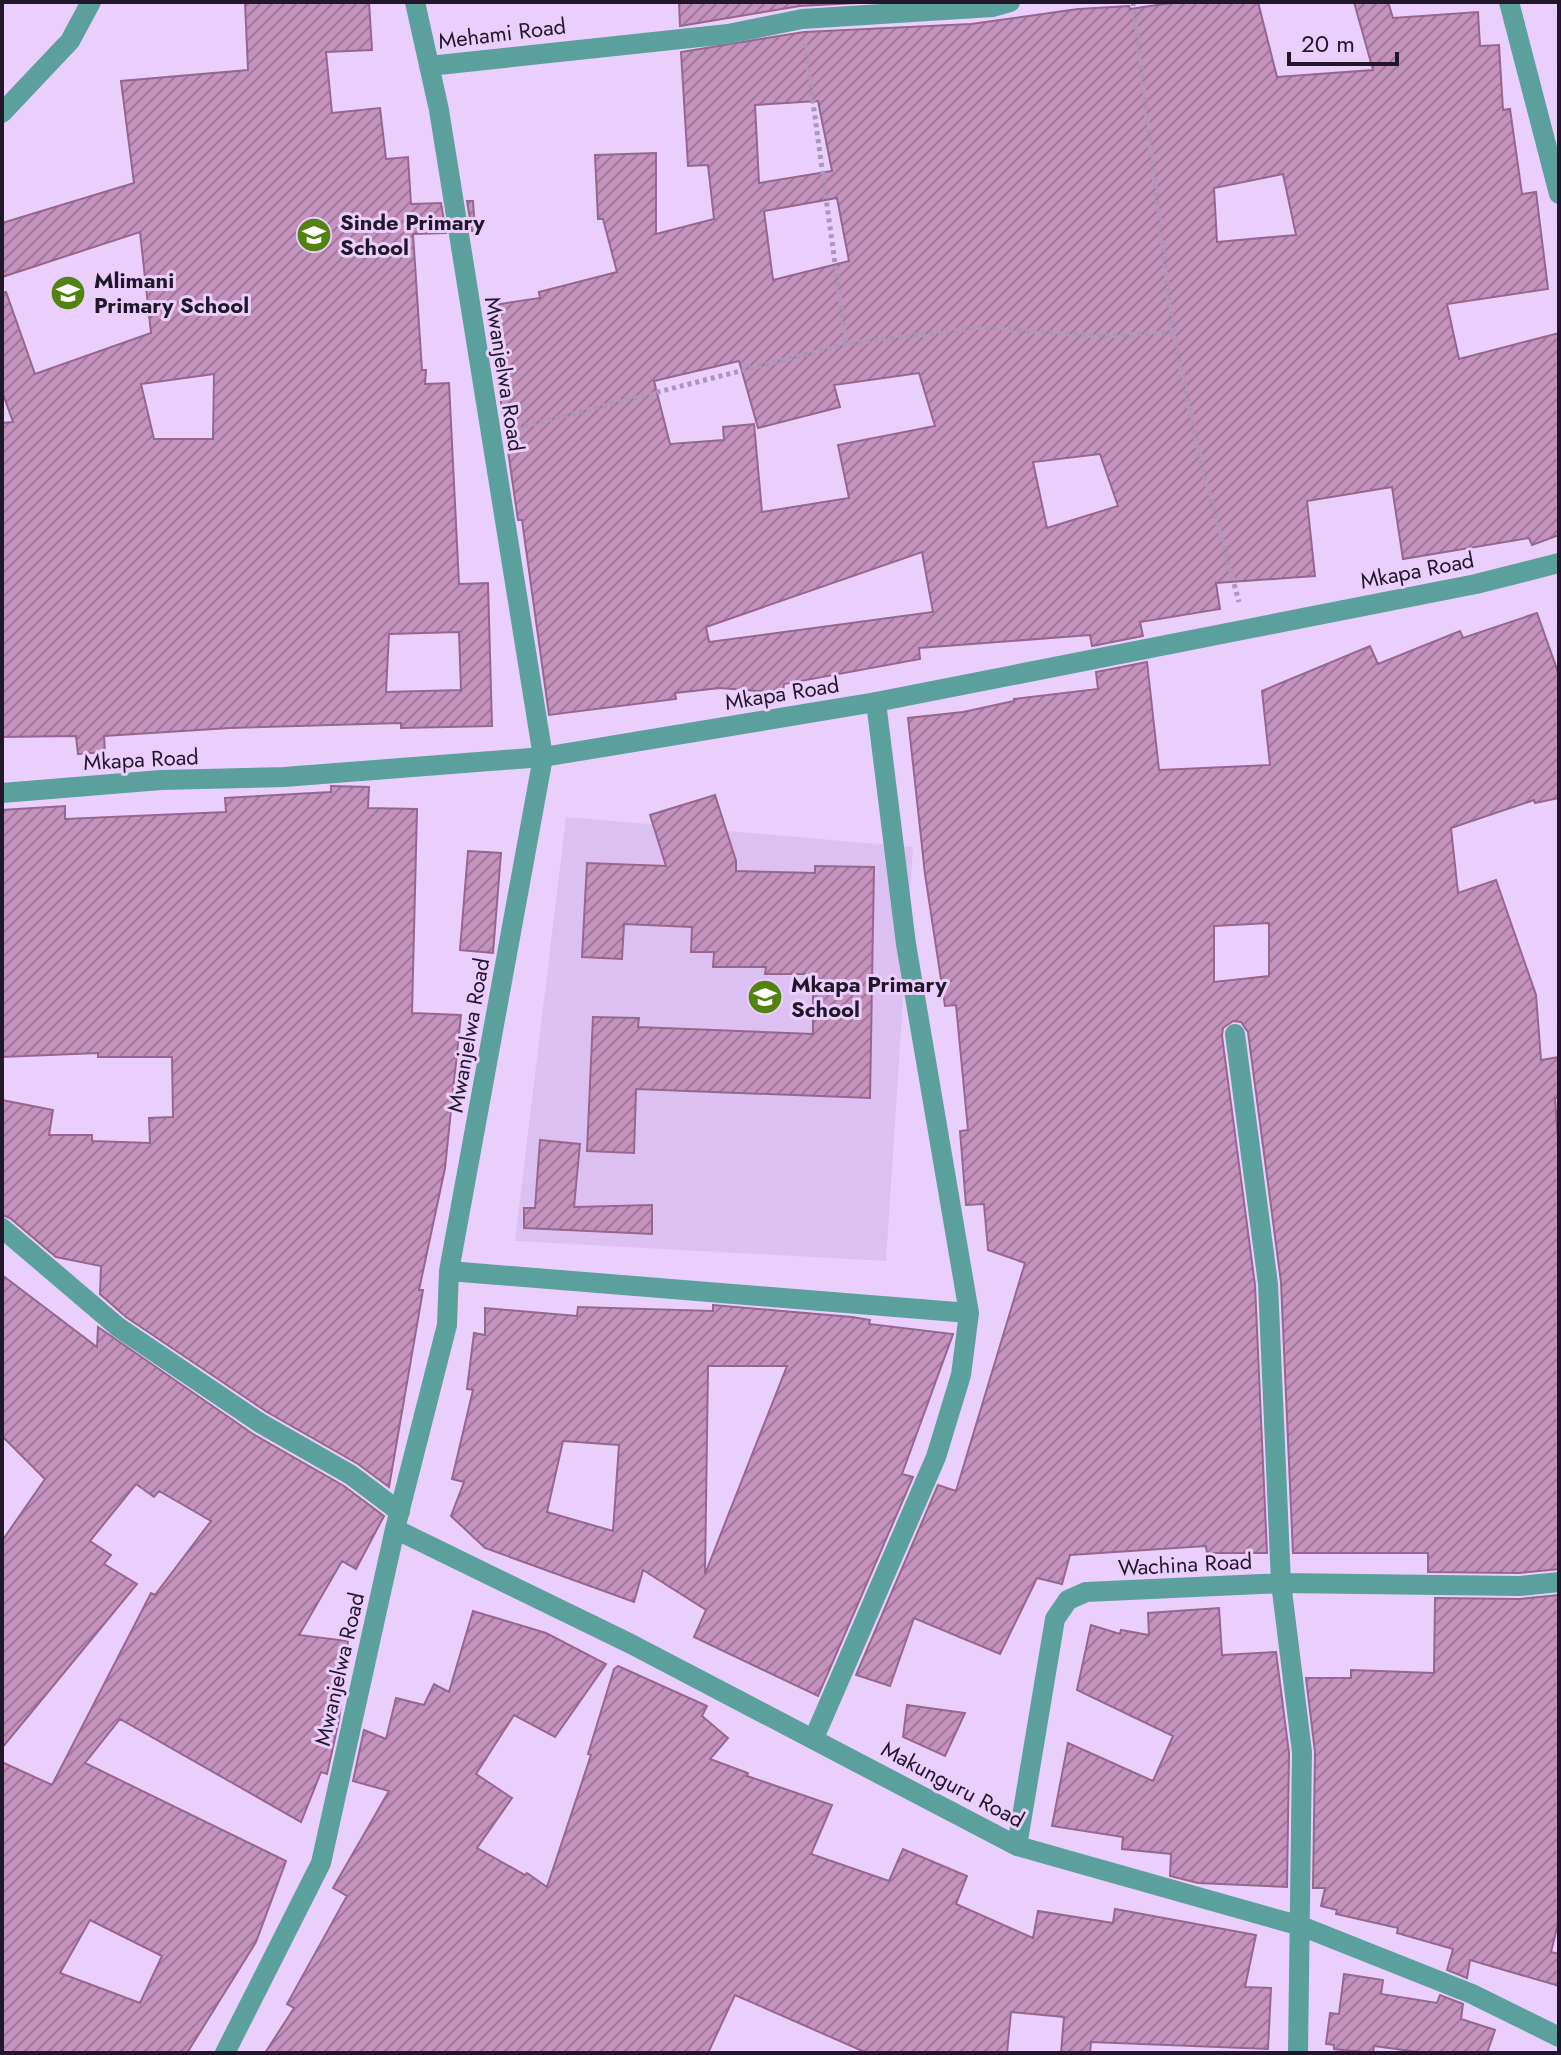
<svg xmlns="http://www.w3.org/2000/svg" width="1561" height="2055" font-family="Jost,sans-serif">
<defs>
<pattern id="building-hatch" width="6" height="6" patternUnits="userSpaceOnUse" patternTransform="scale(2)"><rect width="6" height="6" fill="#c592be"/><path d="M-1 1l2-2M0 6l6-6M5 7l2-2" fill="none" stroke="#a0769b"/></pattern>
</defs>
<rect width="100%" height="100%" fill="#eacffd"/>
<path fill="#ddc0f2" d="M 566,817 L 913,847 L 886,1261 L 515,1241 Z"/>
<path fill="url(#building-hatch)" stroke="#966590" stroke-width="2" fill-rule="evenodd" d="M 369,2 L 372,50 L 326,52 L 332,113 L 380,108 L 386,159 L 408,157 L 411,204 L 441,203 L 446,233 L 413,234 L 422,370 L 426,370 L 425,384 L 449,383 L 459,584 L 488,583 L 492,726 L 401,728 L 401,723 L 230,728 L 104,736 L 105,752 L 78,754 L 76,736 L 2,737 L 2,423 L 13,422 L 2,391 L 2,293 L 6,292 L 35,374 L 151,333 L 140,232 L 2,277 L 2,223 L 134,183 L 121,81 L 248,70 L 245,3 ZM 214,374 L 213,439 L 154,439 L 141,384 ZM 459,632 L 461,690 L 386,692 L 389,634 Z
M 679,2 L 856,2 L 856,3 L 800,6 L 680,26 Z
M 1178,2 L 1258,2 L 1277,77 L 1373,70 L 1354,2 L 1388,2 L 1393,18 L 1478,12 L 1480,46 L 1499,45 L 1503,110 L 1510,109 L 1522,194 L 1536,192 L 1548,289 L 1447,304 L 1459,359 L 1559,333 L 1559,535 L 1532,545 L 1529,538 L 1403,559 L 1392,487 L 1307,501 L 1315,576 L 1216,583 L 1220,609 L 1140,622 L 1143,636 L 1092,646 L 1090,635 L 919,648 L 920,659 L 784,684 L 783,693 L 720,688 L 675,693 L 676,699 L 549,715 L 522,520 L 518,520 L 487,306 L 540,298 L 539,292 L 617,272 L 603,219 L 598,219 L 595,155 L 656,153 L 656,234 L 714,219 L 708,165 L 688,166 L 681,52 L 804,32 L 971,24 L 1078,9 L 1129,6 L 1130,9 ZM 818,101 L 832,171 L 759,183 L 755,105 ZM 1283,174 L 1296,235 L 1217,242 L 1214,188 ZM 837,198 L 849,261 L 773,280 L 764,211 ZM 739,361 L 758,428 L 840,407 L 834,385 L 919,373 L 935,426 L 838,445 L 849,498 L 762,512 L 754,424 L 723,427 L 724,440 L 670,444 L 654,381 ZM 1100,454 L 1118,506 L 1047,528 L 1033,462 ZM 922,552 L 933,612 L 709,642 L 706,627 Z
M 467,201 L 473,201 L 475,231 L 472,231 Z
M 1537,613 L 1559,675 L 1559,798 L 1535,803 L 1534,800 L 1451,828 L 1458,893 L 1496,880 L 1536,995 L 1541,1060 L 1559,1057 L 1559,1097 L 1555,1098 L 1559,1153 L 1559,1569 L 1519,1573 L 1428,1572 L 1428,1553 L 1293,1553 L 1281,1282 L 1248,1032 L 1241,1022 L 1233,1021 L 1223,1028 L 1222,1036 L 1255,1285 L 1267,1553 L 1207,1553 L 1206,1546 L 1070,1555 L 1062,1584 L 1037,1578 L 1000,1654 L 914,1618 L 890,1686 L 856,1675 L 938,1485 L 956,1491 L 1025,1263 L 988,1250 L 984,1204 L 966,1205 L 960,1131 L 968,1130 L 956,1005 L 945,1006 L 925,874 L 908,718 L 963,712 L 1014,701 L 1014,699 L 1098,689 L 1096,672 L 1147,662 L 1159,770 L 1270,765 L 1262,691 L 1370,646 L 1378,664 L 1460,631 L 1463,638 ZM 1269,923 L 1269,976 L 1214,982 L 1214,926 Z
M 331,786 L 369,787 L 368,808 L 417,809 L 412,1013 L 461,1015 L 445,1168 L 419,1290 L 423,1290 L 389,1487 L 358,1464 L 267,1412 L 126,1317 L 100,1294 L 101,1266 L 56,1257 L 10,1218 L 2,1215 L 2,1100 L 53,1110 L 49,1135 L 92,1135 L 92,1141 L 150,1143 L 149,1118 L 173,1117 L 172,1057 L 98,1057 L 98,1053 L 2,1057 L 2,810 L 65,806 L 65,819 L 226,812 L 225,798 L 331,792 Z
M 715,795 L 736,861 L 736,871 L 815,873 L 815,866 L 874,867 L 870,1098 L 636,1089 L 634,1153 L 587,1151 L 593,1017 L 639,1018 L 638,1027 L 813,1034 L 813,974 L 765,974 L 766,967 L 713,967 L 714,952 L 691,952 L 692,927 L 624,924 L 622,959 L 582,957 L 587,863 L 666,866 L 650,815 Z
M 468,851 L 501,853 L 493,953 L 460,950 Z
M 540,1140 L 580,1144 L 574,1207 L 652,1205 L 652,1234 L 524,1228 L 524,1208 L 535,1208 Z
M 2,1275 L 97,1347 L 98,1327 L 253,1434 L 344,1486 L 384,1516 L 356,1569 L 342,1561 L 299,1635 L 348,1641 L 339,1720 L 327,1774 L 321,1772 L 301,1822 L 120,1719 L 85,1763 L 286,1861 L 256,1942 L 187,2053 L 2,2053 L 2,1762 L 52,1785 L 151,1593 L 155,1595 L 211,1521 L 159,1491 L 154,1497 L 136,1484 L 90,1541 L 111,1555 L 104,1564 L 137,1584 L 2,1748 L 2,1541 L 45,1479 L 2,1436 ZM 90,1920 L 162,1956 L 140,2003 L 60,1973 Z
M 713,1305 L 852,1317 L 870,1320 L 869,1324 L 953,1334 L 902,1474 L 913,1477 L 818,1696 L 694,1637 L 706,1610 L 643,1570 L 634,1602 L 485,1548 L 451,1516 L 464,1482 L 452,1479 L 473,1390 L 467,1389 L 474,1333 L 485,1335 L 485,1308 L 577,1316 L 578,1307 L 713,1311 ZM 708,1366 L 787,1366 L 705,1574 ZM 563,1441 L 619,1445 L 613,1531 L 547,1512 Z
M 1558,1595 L 1559,1920 L 1551,1952 L 1559,1954 L 1559,1986 L 1470,1960 L 1467,1978 L 1447,1970 L 1453,1949 L 1397,1933 L 1398,1928 L 1336,1914 L 1337,1910 L 1321,1906 L 1325,1888 L 1313,1888 L 1315,1752 L 1306,1678 L 1351,1678 L 1351,1670 L 1434,1673 L 1435,1598 L 1520,1599 Z
M 1219,1608 L 1222,1655 L 1276,1652 L 1289,1753 L 1287,1887 L 1198,1883 L 1170,1876 L 1171,1854 L 1122,1849 L 1123,1837 L 1052,1826 L 1068,1743 L 1153,1781 L 1173,1736 L 1077,1690 L 1091,1625 L 1120,1634 L 1121,1630 L 1149,1635 L 1148,1613 Z
M 473,1611 L 546,1633 L 606,1664 L 555,1737 L 514,1715 L 476,1774 L 512,1798 L 477,1848 L 525,1875 L 527,1873 L 547,1887 L 591,1755 L 588,1754 L 614,1669 L 618,1666 L 707,1706 L 702,1716 L 728,1738 L 710,1759 L 748,1773 L 747,1776 L 832,1805 L 811,1854 L 889,1881 L 903,1849 L 967,1876 L 956,1904 L 1033,1938 L 1038,1911 L 1113,1923 L 1115,1909 L 1256,1935 L 1245,1987 L 1271,1988 L 1268,2049 L 1091,2042 L 1090,2053 L 1061,2053 L 1064,2017 L 1011,2012 L 1007,2053 L 867,2053 L 735,1995 L 708,2053 L 265,2053 L 294,2008 L 287,2004 L 347,1896 L 333,1888 L 389,1791 L 353,1781 L 364,1730 L 386,1739 L 396,1698 L 424,1705 L 434,1684 L 449,1692 Z
M 907,1705 L 965,1713 L 945,1756 L 903,1737 Z
M 1344,1974 L 1383,1980 L 1381,1994 L 1437,2003 L 1440,1995 L 1463,2004 L 1461,2019 L 1495,2030 L 1487,2053 L 1425,2053 L 1374,2046 L 1373,2053 L 1334,2049 L 1334,2045 L 1326,2044 L 1330,2013 L 1339,2014 Z"/>
<g fill="none" stroke-linecap="round" stroke-linejoin="round">
<path stroke="#ab95bb" stroke-width="5" stroke-dasharray="4 4" stroke-linecap="butt" d="M 1133,2 L 1173,332 L 1202,466 L 1239,602
M 805,44 L 846,344
M 517,428 L 846,344 L 976,328 L 1103,336 L 1173,332"/>
<path stroke="#5ba09c" stroke-width="20" d="M 429,66 L 728,34 L 802,19 L 992,7 L 1010,2
M 2,113 L 70,41 L 91,2
M 1235,1034 L 1268,1284 L 1281,1583 L 1302,1752 L 1298,2053
M 2,1228 L 118,1327 L 260,1423 L 351,1475 L 400,1512
M 449,1271 L 969,1313
M 395,1529 L 631,1644 L 1017,1846 L 1301,1926 L 1472,1994 L 1559,2037
M 814,1738 L 936,1457 L 961,1375 L 969,1313 L 906,944 L 876,702
M 1017,1846 L 1055,1619 L 1068,1600 L 1086,1592 L 1281,1583 L 1520,1586 L 1559,1582
M 225,2053 L 321,1863 L 395,1529 L 447,1325 L 449,1271 L 543,757 L 439,110 L 415,2"/>
<path stroke="#5ba09c" stroke-width="20" d="M 1509,2 L 1559,194
M 2,793 L 161,780 L 284,777 L 543,757 L 876,702 L 1476,584 L 1559,563"/>
</g>
<defs>
<symbol id="school-disc" viewBox="-11 -11 22 22"><circle r="9.5" fill="#528212" stroke="#eacffd"/><path d="M0-5L7-2L0 1L-7-2ZM-4 1L0 2.5L4 1V4Q0 6-4 4Z" fill="#fff"/></symbol>
</defs>
<g fill-rule="evenodd">
<use href="#school-disc" x="294" y="215" width="40" height="40"/>
<use href="#school-disc" x="48" y="273" width="40" height="40"/>
<use href="#school-disc" x="745" y="977" width="40" height="40"/>
</g>
<g text-anchor="middle" dominant-baseline="central" stroke-width="6" stroke-linejoin="round" paint-order="stroke">
<g font-size="22" fill="#22162b" stroke="#eacffd">
<text transform="translate(502 33) rotate(-7)">Mehami Road</text>
<text transform="translate(505 374) rotate(81)">Mwanjelwa Road</text>
<text transform="translate(1417 570) rotate(-11)">Mkapa Road</text>
<text transform="translate(782 693) rotate(-9)">Mkapa Road</text>
<text transform="translate(141 759) rotate(-3)">Mkapa Road</text>
<text transform="translate(468 1035) rotate(-80)">Mwanjelwa Road</text>
<text transform="translate(1185 1564) rotate(-3)">Wachina Road</text>
<text transform="translate(339 1669) rotate(-77)">Mwanjelwa Road</text>
<text transform="translate(953 1784) rotate(28)">Makunguru Road</text>
</g>
<g font-size="22" font-weight="bold" fill="#22162b" stroke="#eacffd" text-anchor="start">
<text x="340" y="222">Sinde Primary<tspan x="340" dy="25">School</tspan></text>
<text x="94" y="280">Mlimani<tspan x="94" dy="25">Primary School</tspan></text>
<text x="791" y="984">Mkapa Primary<tspan x="791" dy="25">School</tspan></text>
</g>
</g>
<rect width="1561" height="2055" fill="none" stroke="#22162b" stroke-width="8"/>
<path d="M1289 52v12h108v-12" fill="none" stroke="#22162b" stroke-width="4"/>
<text x="1301" y="52" font-size="24" fill="#22162b" stroke="#eacffd" stroke-width="6" paint-order="stroke">20 m</text>
</svg>
